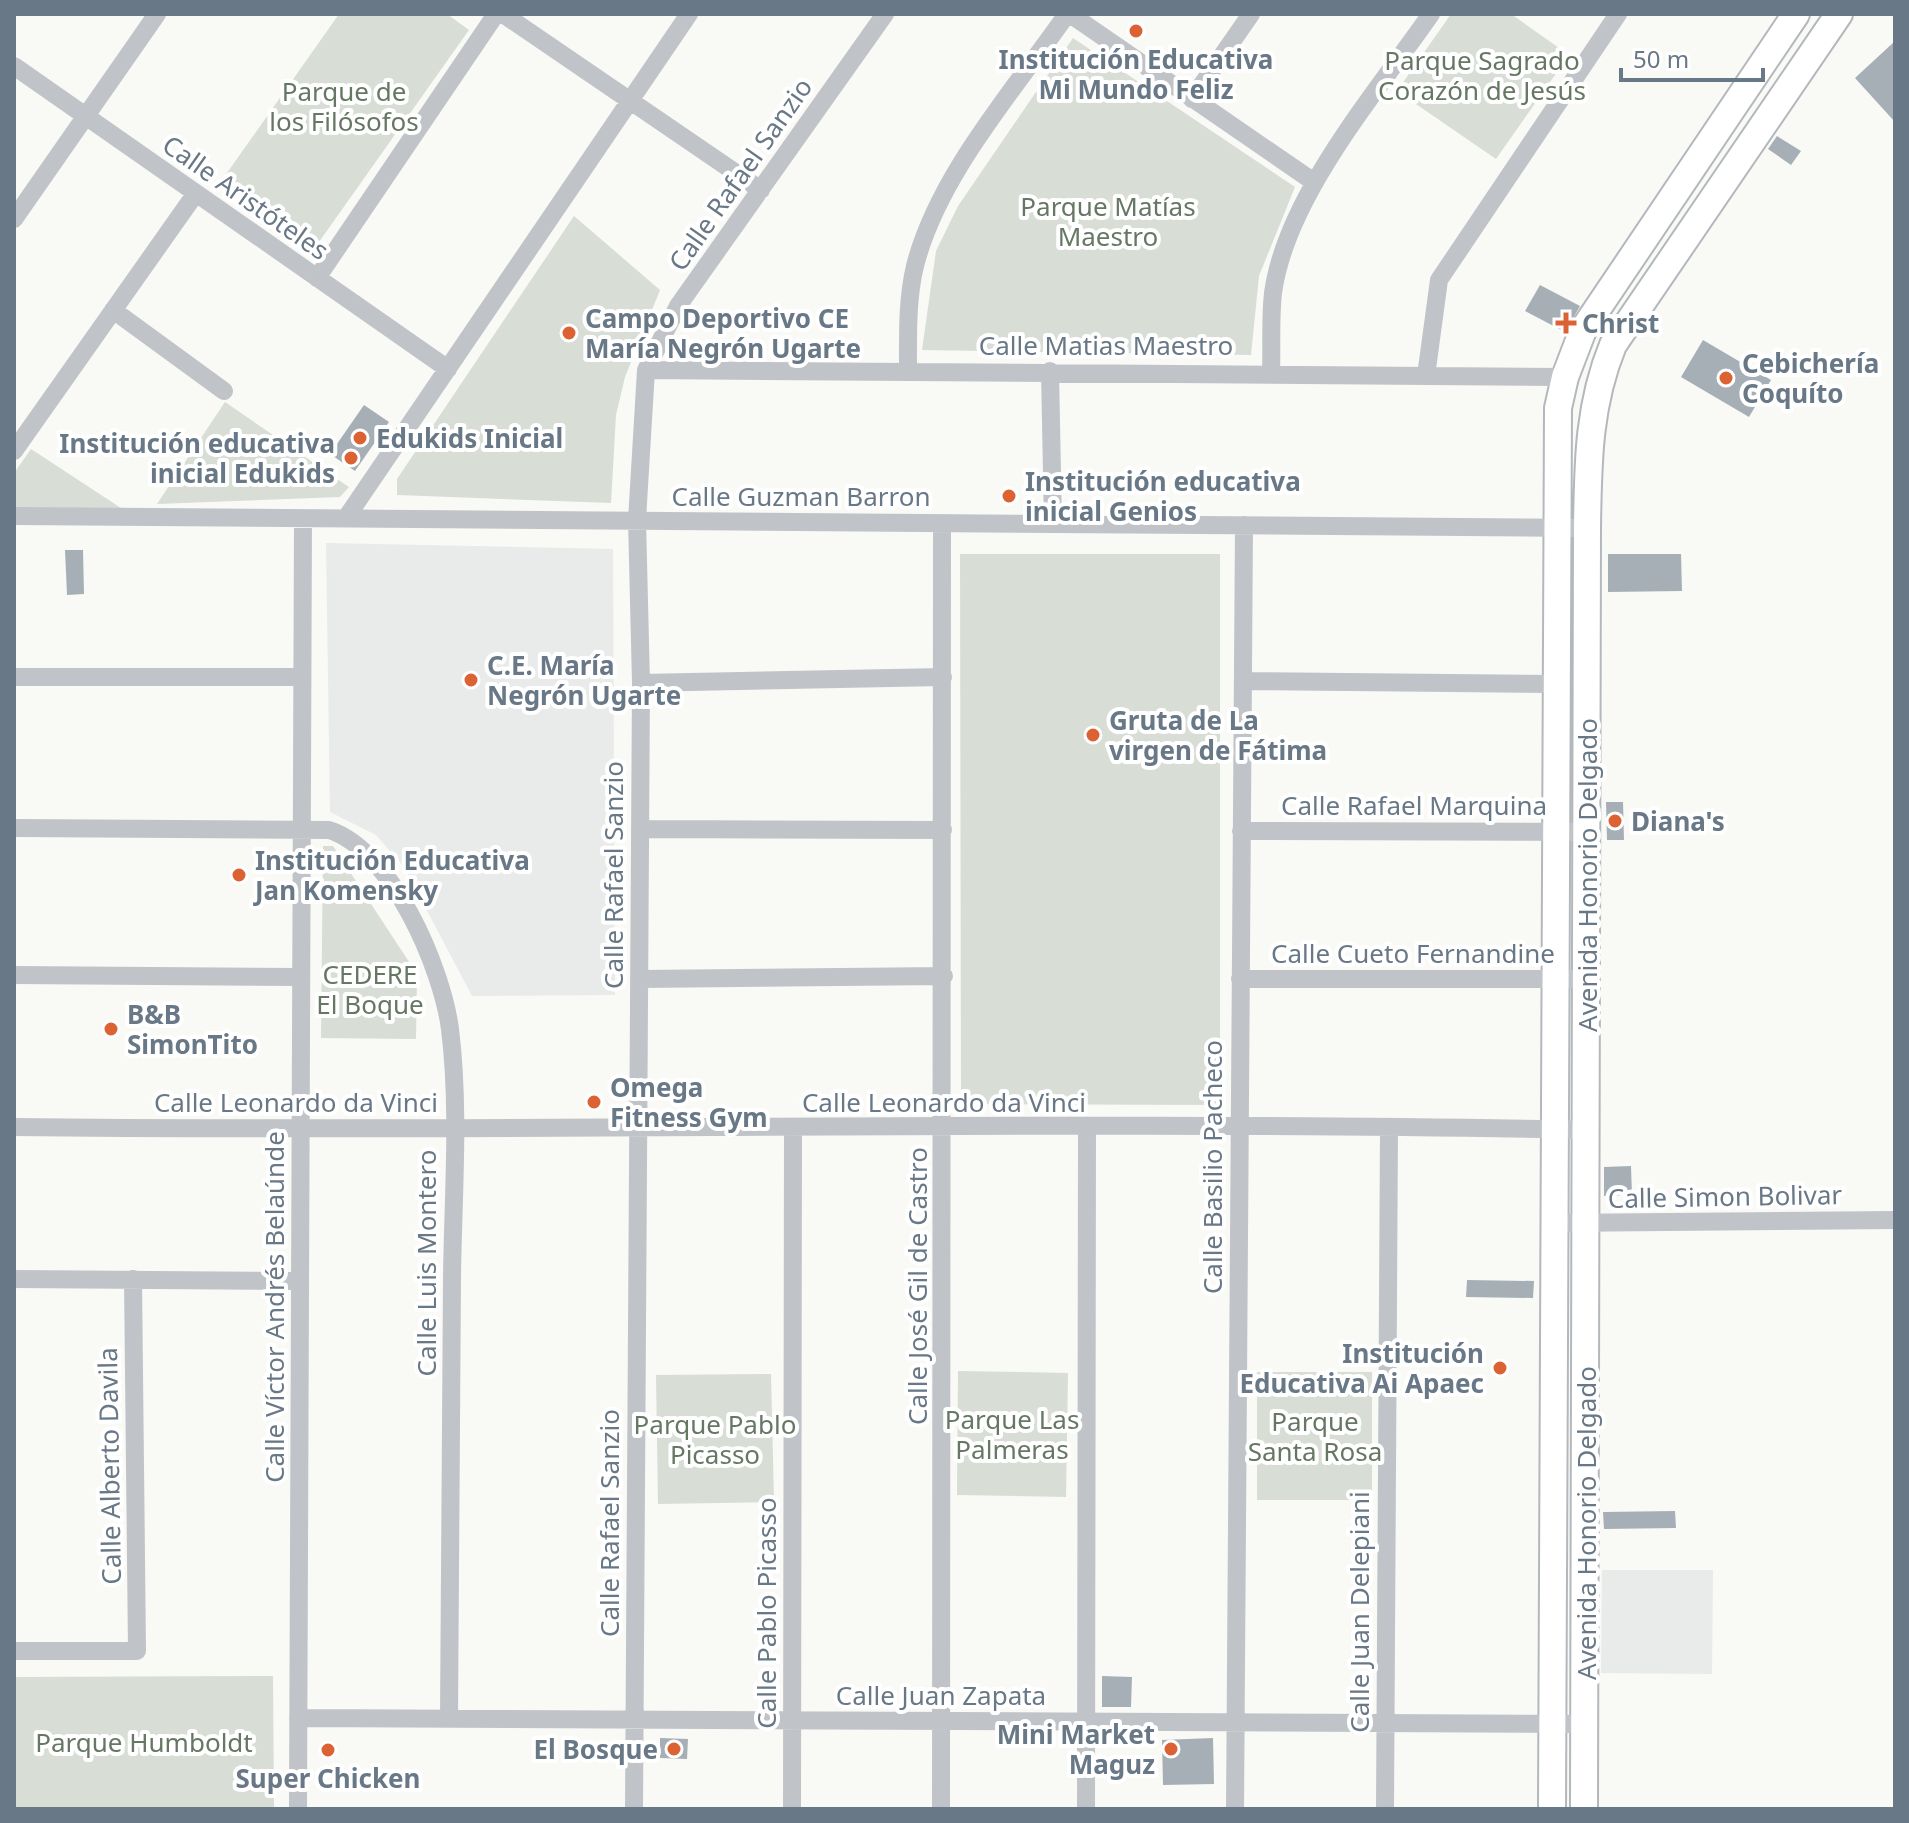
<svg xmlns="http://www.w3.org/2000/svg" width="1909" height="1823" font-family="'Noto Sans',sans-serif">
<rect width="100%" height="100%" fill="#f9f9f6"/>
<path fill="#e9ebea" d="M 326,543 L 613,549 L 615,995 L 472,996 L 404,867 L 376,835 L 330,812 Z
M 1602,1570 L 1713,1570 L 1712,1674 L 1601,1673 Z"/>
<path fill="#d8ddd6" d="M 339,14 L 447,14 L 469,30 L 314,249 L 220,183 Z
M 1451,14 L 1511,14 L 1569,55 L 1496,159 L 1397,91 Z
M 1073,38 L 1295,187 L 1259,276 L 1251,355 L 922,350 L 936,251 L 958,206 Z
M 574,216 L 660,290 L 625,377 L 616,415 L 611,503 L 397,495 L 397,479 Z
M 225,402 L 349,487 L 340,497 L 157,504 Z
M 31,449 L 124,510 L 14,511 L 14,473 Z
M 960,554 L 1220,554 L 1220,1105 L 961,1104 Z
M 323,846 L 333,846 L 417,974 L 416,1039 L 321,1038 Z
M 958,1371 L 1068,1373 L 1066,1497 L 957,1495 Z
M 1257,1372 L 1372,1372 L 1372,1500 L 1257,1500 Z
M 771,1374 L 774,1502 L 658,1504 L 656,1375 Z
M 273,1676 L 274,1809 L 14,1809 L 14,1677 Z"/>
<path fill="#a7afb6" d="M 1895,41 L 1895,122 L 1855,78 Z
M 1777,136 L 1801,151 L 1791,165 L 1768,149 Z
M 1540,285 L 1580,306 L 1565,332 L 1525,311 Z
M 1703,340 L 1771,380 L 1749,417 L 1681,377 Z
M 364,405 L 389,422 L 355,471 L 330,454 Z
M 65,550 L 83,550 L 84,594 L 67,595 Z
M 1608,554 L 1681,554 L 1682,591 L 1608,592 Z
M 1606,802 L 1623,802 L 1624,840 L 1607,840 Z
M 1631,1166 L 1632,1195 L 1604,1196 L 1604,1167 Z
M 1467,1280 L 1534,1281 L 1533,1298 L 1466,1297 Z
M 1675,1511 L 1676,1528 L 1604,1529 L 1603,1512 Z
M 1102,1676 L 1132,1677 L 1131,1707 L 1102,1707 Z
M 660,1738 L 688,1739 L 687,1759 L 660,1758 Z
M 1213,1738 L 1214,1784 L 1163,1785 L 1162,1740 Z"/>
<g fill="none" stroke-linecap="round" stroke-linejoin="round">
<defs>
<path id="secondary" d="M 1552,1809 L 1558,408 L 1565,377 L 1583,330 L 1796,14
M 1584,1809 L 1587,528 C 1588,464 1588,406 1613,345 L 1839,14"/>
</defs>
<use href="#secondary" stroke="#b3b8bd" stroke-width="30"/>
<path stroke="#c0c4c8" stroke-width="18" d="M 503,14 L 761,190
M 1070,14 L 1314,182
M 14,66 L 448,369
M 1192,99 L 1251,14
M 14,219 L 157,14
M 317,278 L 496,14
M 113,310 L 224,391
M 646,370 L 1565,377
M 908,370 C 908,335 907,299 915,266 C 938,175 1015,89 1067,14
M 1050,371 L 1053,524
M 1271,372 C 1272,346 1270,319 1273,293 C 1286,197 1376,93 1431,14
M 1426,376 L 1439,280 L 1618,14
M 14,451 L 196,193
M 14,516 L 1587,528
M 346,518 L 689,14
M 14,677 L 302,677
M 1243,681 L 1556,684
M 641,683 L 943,677
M 14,828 L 329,830 C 392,850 442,968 450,1029 C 460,1110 453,1196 452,1277 C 451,1425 450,1572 449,1719
M 640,829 L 943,830
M 1241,831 L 1588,832
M 14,975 L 301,977
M 639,979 L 944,976
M 1240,979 L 1587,979
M 14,1127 C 538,1133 1063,1119 1587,1130
M 1555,1223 L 1895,1220
M 14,1279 L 300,1281
M 14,1651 L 137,1651 L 133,1279
M 298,1718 L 1584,1724
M 298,1809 L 303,518
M 634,1809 L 641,683 L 637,520 L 646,370 L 678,306 L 885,14
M 792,1809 L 793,1128
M 941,1809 L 942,523
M 1086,1809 L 1087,1128
M 1235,1809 L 1244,525
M 1385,1809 L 1389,1128"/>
<use href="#secondary" stroke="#fff" stroke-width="26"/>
</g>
<g fill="#dc6233" stroke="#fff" stroke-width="3">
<circle cx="1136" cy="31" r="8"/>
<path d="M1562 311h8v8h8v8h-8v8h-8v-8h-8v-8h8z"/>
<circle cx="569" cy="333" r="8"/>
<circle cx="1726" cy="378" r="8"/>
<circle cx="360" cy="438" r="8"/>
<circle cx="351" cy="458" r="8"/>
<circle cx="1009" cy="496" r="8"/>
<circle cx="471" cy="680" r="8"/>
<circle cx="1093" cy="735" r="8"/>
<circle cx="1615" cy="821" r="8"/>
<circle cx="239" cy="875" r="8"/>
<circle cx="111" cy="1029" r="8"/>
<circle cx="594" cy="1102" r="8"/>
<circle cx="1500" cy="1368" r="8"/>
<circle cx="674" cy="1749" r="8"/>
<circle cx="1171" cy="1749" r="8"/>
<circle cx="328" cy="1750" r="8"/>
</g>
<g text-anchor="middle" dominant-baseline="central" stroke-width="8" stroke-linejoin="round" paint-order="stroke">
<g font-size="26" font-weight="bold" fill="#697886" stroke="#fff" text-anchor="start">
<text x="1136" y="59" text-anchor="middle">Institución Educativa<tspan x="1136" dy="30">Mi Mundo Feliz</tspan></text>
<text x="585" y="318">Campo Deportivo CE<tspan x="585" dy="30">María Negrón Ugarte</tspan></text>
<text x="1582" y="323">Christ</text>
<text x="1742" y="363">Cebichería<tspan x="1742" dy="30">Coquíto</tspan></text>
<text x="376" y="438">Edukids Inicial</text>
<text x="335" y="443" text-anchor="end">Institución educativa<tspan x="335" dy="30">inicial Edukids</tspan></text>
<text x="1025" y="481">Institución educativa<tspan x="1025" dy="30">inicial Genios</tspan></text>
<text x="487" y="665">C.E. María<tspan x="487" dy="30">Negrón Ugarte</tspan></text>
<text x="1109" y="720">Gruta de La<tspan x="1109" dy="30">virgen de Fátima</tspan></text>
<text x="1631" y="821">Diana's</text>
<text x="255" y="860">Institución Educativa<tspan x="255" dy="30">Jan Komensky</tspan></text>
<text x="127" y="1014">B&amp;B<tspan x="127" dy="30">SimonTito</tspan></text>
<text x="610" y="1087">Omega<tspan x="610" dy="30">Fitness Gym</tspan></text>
<text x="1484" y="1353" text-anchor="end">Institución<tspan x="1484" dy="30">Educativa Ai Apaec</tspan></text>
<text x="1155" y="1734" text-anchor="end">Mini Market<tspan x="1155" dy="30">Maguz</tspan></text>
<text x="658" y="1749" text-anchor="end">El Bosque</text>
<text x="328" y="1778" text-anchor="middle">Super Chicken</text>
</g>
<g font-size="26" fill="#667864" stroke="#fff">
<text x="1482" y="60">Parque Sagrado<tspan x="1482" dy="30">Corazón de Jesús</tspan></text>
<text x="344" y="91">Parque de<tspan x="344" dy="30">los Filósofos</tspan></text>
<text x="1108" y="206">Parque Matías<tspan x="1108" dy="30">Maestro</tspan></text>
<text x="370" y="974">CEDERE<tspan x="370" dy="30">El Boque</tspan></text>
<text x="1012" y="1419">Parque Las<tspan x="1012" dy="30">Palmeras</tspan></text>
<text x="1315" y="1421">Parque<tspan x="1315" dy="30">Santa Rosa</tspan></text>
<text x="715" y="1424">Parque Pablo<tspan x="715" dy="30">Picasso</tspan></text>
<text x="144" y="1742">Parque Humboldt</text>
</g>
<g font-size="26" fill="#697886" stroke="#fff">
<text transform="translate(740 174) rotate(-55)">Calle Rafael Sanzio</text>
<text transform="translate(246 197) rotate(35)">Calle Aristóteles</text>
<text x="1106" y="345">Calle Matias Maestro</text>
<text x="801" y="496">Calle Guzman Barron</text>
<text x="1414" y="805">Calle Rafael Marquina</text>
<text transform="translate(613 875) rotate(-90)">Calle Rafael Sanzio</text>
<text transform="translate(1587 875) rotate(-90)">Avenida Honorio Delgado</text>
<text x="1413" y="953">Calle Cueto Fernandine</text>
<text x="296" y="1102">Calle Leonardo da Vinci</text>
<text x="944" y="1102">Calle Leonardo da Vinci</text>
<text transform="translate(1212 1167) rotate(-90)">Calle Basilio Pacheco</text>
<text transform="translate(1725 1196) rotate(-1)">Calle Simon Bolivar</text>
<text transform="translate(426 1263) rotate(-90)">Calle Luis Montero</text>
<text transform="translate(917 1286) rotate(-90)">Calle José Gil de Castro</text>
<text transform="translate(274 1307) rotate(-90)">Calle Víctor Andrés Belaúnde</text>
<text transform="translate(109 1466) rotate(-91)">Calle Alberto Davila</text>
<text transform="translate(609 1523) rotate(-90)">Calle Rafael Sanzio</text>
<text transform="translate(1586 1523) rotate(-90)">Avenida Honorio Delgado</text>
<text transform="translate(1359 1612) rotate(-90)">Calle Juan Delepiani</text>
<text transform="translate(766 1613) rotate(-90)">Calle Pablo Picasso</text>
<text x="941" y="1695">Calle Juan Zapata</text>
</g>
</g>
<rect width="1909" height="1823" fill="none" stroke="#697886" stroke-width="32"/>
<path d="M1621 68v12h142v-12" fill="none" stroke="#697886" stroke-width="4"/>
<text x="1633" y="68" font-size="24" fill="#697886" stroke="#ffffff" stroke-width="6" paint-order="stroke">50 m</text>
</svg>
